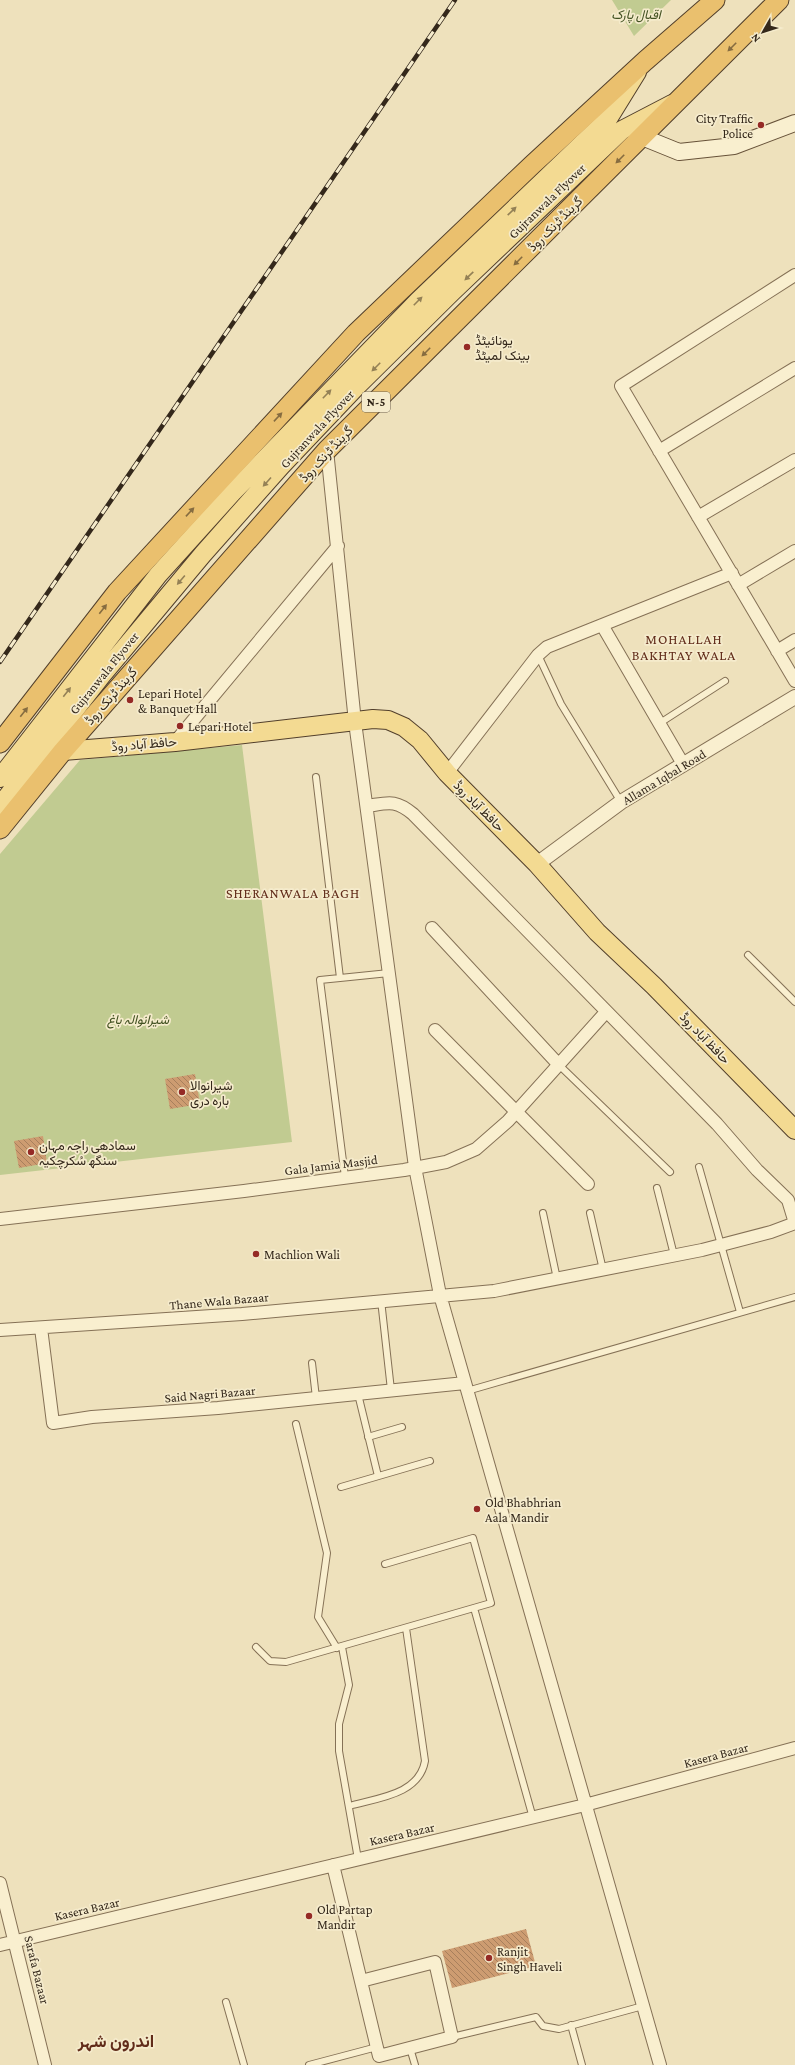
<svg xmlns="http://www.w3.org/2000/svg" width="795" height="2065" font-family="'Crimson Pro',Vazirmatn,serif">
<defs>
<pattern id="building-back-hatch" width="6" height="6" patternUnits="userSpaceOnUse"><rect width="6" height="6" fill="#cd9c71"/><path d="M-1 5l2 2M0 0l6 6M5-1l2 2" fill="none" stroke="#a77f5c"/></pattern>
</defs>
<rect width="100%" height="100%" fill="#eee1bc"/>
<path fill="#c1cb91" d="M 612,0 L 671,0 L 634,36 Z
M 242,745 L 292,1142 L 0,1175 L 0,854 L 80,760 Z"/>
<path fill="url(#building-back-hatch)" d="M 195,1074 L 200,1104 L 170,1109 L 165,1079 Z
M 43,1136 L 47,1163 L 19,1168 L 14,1141 Z
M 526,1929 L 536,1966 L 452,1988 L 442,1951 Z"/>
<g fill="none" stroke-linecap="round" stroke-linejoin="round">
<defs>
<path id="service" d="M 538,655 L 561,704 L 621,802
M 660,723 L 725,681
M 316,777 L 340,978 L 320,980 L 345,1177
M 748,955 L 795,1002
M 340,978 L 389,973
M 559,1065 L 670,1172
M 699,1167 L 740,1312
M 657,1188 L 674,1255
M 543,1213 L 557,1279
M 590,1213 L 603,1270
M 381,1300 L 391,1390
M 312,1363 L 316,1398
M 467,1391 L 795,1297
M 358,1394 L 378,1476
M 296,1424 L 327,1553 L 318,1617 L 337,1648
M 368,1437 L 402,1427
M 341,1487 L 430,1461
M 474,1608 L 533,1818
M 256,1647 L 270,1661 L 286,1662 L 491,1603 L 473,1538 L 385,1564
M 342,1647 L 349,1685 L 339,1724 L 339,1751 L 358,1859
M 349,1806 C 377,1798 419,1795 425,1761 L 406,1628
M 226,2002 L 244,2065
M 571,2025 L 582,2065
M 452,2037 L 536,2017 L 543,2026 L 559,2029 L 643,2006
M 410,2048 L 415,2065
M 309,2065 L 377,2047"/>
<path id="minor" d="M 795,275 L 621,386 L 795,681
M 327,450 L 355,722 L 415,1167 L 440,1295 L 660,2065
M 659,451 L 795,368
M 698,517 L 795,460
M 738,585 L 795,551
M 602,625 L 683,764
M 777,651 L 795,640
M 175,742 L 338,546
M 447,773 L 538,655 L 547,647 L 732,573
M 432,928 L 559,1065
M 435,1030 L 588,1184
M 0,1219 L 244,1191 L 404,1170 L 446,1162 L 476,1149 L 508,1121 L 606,1012
M 41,1328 L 53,1423 L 92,1417 L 218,1408 L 465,1383
M 0,1330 L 242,1314 L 494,1291 L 702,1250 L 771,1232 L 795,1223 L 788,1200 L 757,1170 L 717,1124 L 413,814 C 395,799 388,803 367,806
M 333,1865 L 379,2056 L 452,2037 L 435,1962 L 361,1981
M 0,1883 L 45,2065
M 0,1945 L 585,1805 L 795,1748"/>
<path id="tertiary" d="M 537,864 L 621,802 L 795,697"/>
<path id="secondary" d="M 642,137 L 679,152 L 734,146 L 795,123"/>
<path id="primary" d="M 63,751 L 175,742 L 373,719 L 388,720 L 404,727 L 420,740 L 447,773 L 537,864 L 597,932 L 654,986 L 795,1130
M 0,778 L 158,575 L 232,493 L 418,301 L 608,119 L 637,72
M 0,806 L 102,675 L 203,554 L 281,466 L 355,388 L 452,292 L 622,130 L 672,104"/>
<path id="trunk" d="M 0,743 L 117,592 L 356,333 L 532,165 L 645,61 L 715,0
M 0,829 L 63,751 L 327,450 L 779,0"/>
</defs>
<use href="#service" stroke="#857156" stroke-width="8"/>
<use href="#minor" stroke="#857156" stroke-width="14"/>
<use href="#tertiary" stroke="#857156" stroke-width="16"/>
<use href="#secondary" stroke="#675239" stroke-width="18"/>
<use href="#primary" stroke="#523f2b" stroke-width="20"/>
<use href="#trunk" stroke="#523f2b" stroke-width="21"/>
<use href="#service" stroke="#f9efcf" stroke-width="6"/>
<use href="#minor" stroke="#f9efcf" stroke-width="12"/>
<use href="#tertiary" stroke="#f9efcf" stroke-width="14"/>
<use href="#secondary" stroke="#f9efcf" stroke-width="16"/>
<use href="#primary" stroke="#f3da92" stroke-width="18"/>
<use href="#trunk" stroke="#eac06e" stroke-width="19"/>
<defs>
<path id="rail" d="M 0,662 L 455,0"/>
</defs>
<use href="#rail" stroke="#34281b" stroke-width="4.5"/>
<use href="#rail" stroke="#f5ebcc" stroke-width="3" stroke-dasharray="9" stroke-linecap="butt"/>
</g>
<defs><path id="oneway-solid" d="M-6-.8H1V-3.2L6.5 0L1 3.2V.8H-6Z"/></defs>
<g fill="#866c40">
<use href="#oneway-solid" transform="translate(732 47) rotate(135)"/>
<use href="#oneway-solid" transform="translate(620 159) rotate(135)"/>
<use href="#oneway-solid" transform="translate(518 261) rotate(135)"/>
<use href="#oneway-solid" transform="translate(426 352) rotate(135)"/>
<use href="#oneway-solid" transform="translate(278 417) rotate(-47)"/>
<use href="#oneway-solid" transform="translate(190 512) rotate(-47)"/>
<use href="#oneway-solid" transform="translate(103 609) rotate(-52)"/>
<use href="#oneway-solid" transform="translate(24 712) rotate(-52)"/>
</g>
<g fill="#948156">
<use href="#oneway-solid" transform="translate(512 211) rotate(-44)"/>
<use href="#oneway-solid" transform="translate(469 276) rotate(136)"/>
<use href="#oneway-solid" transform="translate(418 301) rotate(-45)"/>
<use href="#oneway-solid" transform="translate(376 367) rotate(135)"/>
<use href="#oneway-solid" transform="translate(327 394) rotate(-46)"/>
<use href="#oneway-solid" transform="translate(267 482) rotate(132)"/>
<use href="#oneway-solid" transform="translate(181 580) rotate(130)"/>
<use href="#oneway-solid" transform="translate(67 692) rotate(-52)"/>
</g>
<g fill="#952a25" stroke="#f5ebcc" stroke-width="1.5">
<circle cx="761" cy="125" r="4"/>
<circle cx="467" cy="347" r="4"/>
<circle cx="130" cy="700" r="4"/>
<circle cx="180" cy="726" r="4"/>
<circle cx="182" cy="1092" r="4"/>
<circle cx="31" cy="1152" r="4"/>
<circle cx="256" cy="1254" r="4"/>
<circle cx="477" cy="1509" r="4"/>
<circle cx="309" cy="1916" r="4"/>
<circle cx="489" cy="1958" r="4"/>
</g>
<g text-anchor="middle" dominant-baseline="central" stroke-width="3.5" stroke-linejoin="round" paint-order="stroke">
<rect fill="#f5ebcc" stroke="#6e6250" stroke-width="1" x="362" y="392" width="28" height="20" rx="3"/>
<g font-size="12" font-weight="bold" fill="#34281b">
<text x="376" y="402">N-5</text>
</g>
<g font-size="13" font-style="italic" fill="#425121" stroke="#f5ebcc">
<text x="636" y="14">اقبال پارک</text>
<text x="138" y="1019">شیرانوالہ باغ</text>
</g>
<g font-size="13" fill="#34281b" stroke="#f5ebcc" text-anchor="start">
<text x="753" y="118" text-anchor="end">City Traffic<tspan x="753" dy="15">Police</tspan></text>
<text x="475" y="340">یونائیٹڈ<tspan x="475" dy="15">بینک لمیٹڈ</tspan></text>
<text x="138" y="693">Lepari Hotel<tspan x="138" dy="15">&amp; Banquet Hall</tspan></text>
<text x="188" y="726">Lepari Hotel</text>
<text x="190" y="1085">شیرانوالا<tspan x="190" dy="15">بارہ دری</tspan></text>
<text x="39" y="1145">سمادھی راجہ مہان<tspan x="39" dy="15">سنگھ سُکرچکیہ</tspan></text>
<text x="264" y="1254">Machlion Wali</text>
<text x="485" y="1502">Old Bhabhrian<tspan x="485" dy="15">Aala Mandir</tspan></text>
<text x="317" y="1909">Old Partap<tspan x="317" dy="15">Mandir</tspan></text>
<text x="497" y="1951">Ranjit<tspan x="497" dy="15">Singh Haveli</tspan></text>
</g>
<g font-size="13" fill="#34281b" stroke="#f5ebcc">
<text transform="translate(547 201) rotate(-44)">Gujranwala Flyover</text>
<text transform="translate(555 224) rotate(-45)">گرینڈ ٹرنک روڈ</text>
<text transform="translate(317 429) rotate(-47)">Gujranwala Flyover</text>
<text transform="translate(326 454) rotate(-47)">گرینڈ ٹرنک روڈ</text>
<text transform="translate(104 673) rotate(-51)">Gujranwala Flyover</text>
<text transform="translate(111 696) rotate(-49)">گرینڈ ٹرنک روڈ</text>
<text transform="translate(144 744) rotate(-5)">حافظ آباد روڈ</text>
<text transform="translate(664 777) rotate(-31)">Allama Iqbal Road</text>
<text transform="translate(479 806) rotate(45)">حافظ آباد روڈ</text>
<text transform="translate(705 1038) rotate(46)">حافظ آباد روڈ</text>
<text transform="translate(331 1165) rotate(-7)">Gala Jamia Masjid</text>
<text transform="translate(219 1301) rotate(-5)">Thane Wala Bazaar</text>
<text transform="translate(210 1394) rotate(-5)">Said Nagri Bazaar</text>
<text transform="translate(716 1755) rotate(-15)">Kasera Bazar</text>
<text transform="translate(402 1834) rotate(-13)">Kasera Bazar</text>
<text transform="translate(87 1909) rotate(-13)">Kasera Bazar</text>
<text transform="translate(37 1970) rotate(76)">Sarafa Bazaar</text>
</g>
<g font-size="14" letter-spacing="1" fill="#612c1a" stroke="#f5ebcc">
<text x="684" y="639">MOHALLAH<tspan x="684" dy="16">BAKHTAY WALA</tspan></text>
<text x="293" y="893">SHERANWALA BAGH</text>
</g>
<g font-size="17" font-weight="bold" fill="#612c1a" stroke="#f5ebcc">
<text x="116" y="2041">اندرون شہر</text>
</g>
</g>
<g transform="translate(763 32) rotate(231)" stroke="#f5ebcc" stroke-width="3" paint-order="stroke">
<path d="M0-3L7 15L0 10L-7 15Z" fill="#34281b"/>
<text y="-6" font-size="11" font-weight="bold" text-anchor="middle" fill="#34281b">N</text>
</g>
</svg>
